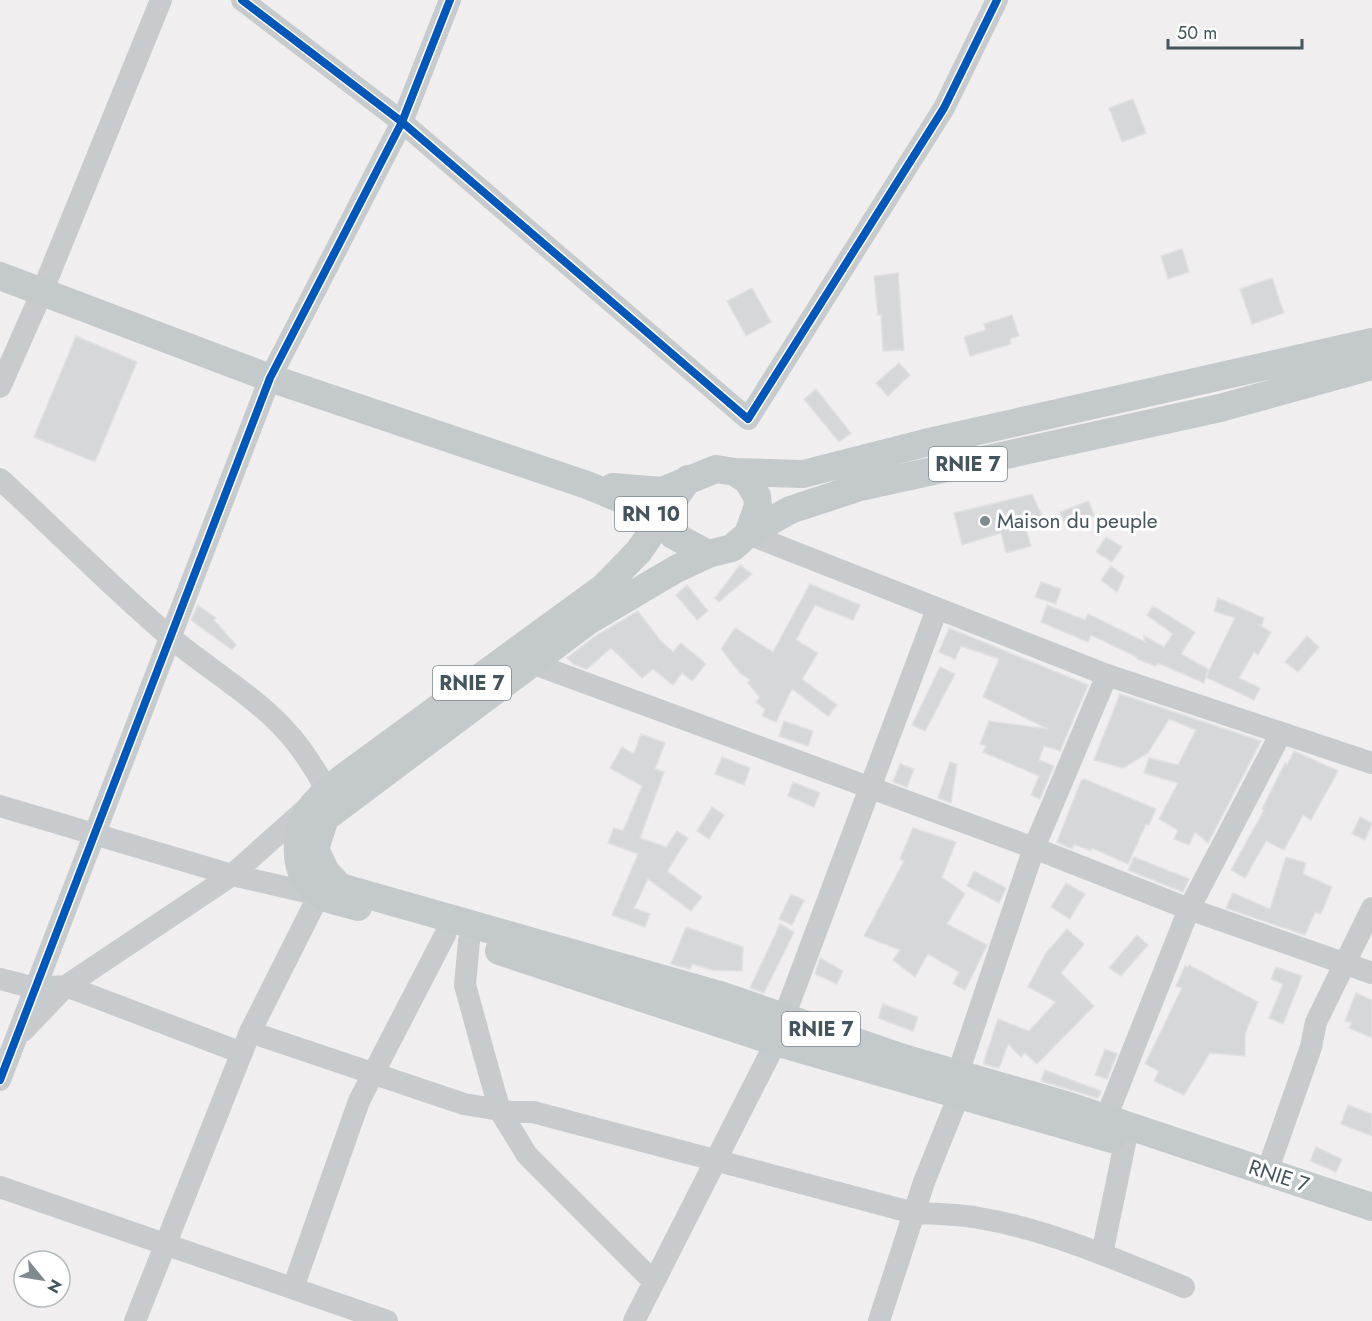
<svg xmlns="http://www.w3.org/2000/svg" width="1372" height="1321" font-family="Jost,sans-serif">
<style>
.building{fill:#d6d7d9;stroke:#e1e0e2;stroke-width:1.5}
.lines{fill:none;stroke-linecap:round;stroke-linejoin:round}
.minor{stroke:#c7cbce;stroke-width:22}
.major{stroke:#c4c9cc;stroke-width:28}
.cycleway-casing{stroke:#fff;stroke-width:11}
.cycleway{stroke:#0057b8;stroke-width:8}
.poi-dot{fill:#808b90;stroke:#fff;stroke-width:2}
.labels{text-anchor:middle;stroke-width:6;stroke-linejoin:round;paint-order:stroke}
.shield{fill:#fff;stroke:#7c888e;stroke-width:1.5}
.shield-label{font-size:20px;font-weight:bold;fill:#44555d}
.poi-label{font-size:21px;fill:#44555d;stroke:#fff;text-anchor:start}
.street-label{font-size:21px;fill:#44555d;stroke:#fff}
</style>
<rect width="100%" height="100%" fill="#f0eeef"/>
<path class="building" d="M1133 99 1146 133 1122 142 1109 108Z
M1182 249 1189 272 1168 279 1161 256Z
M898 273 904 350 883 351 881 315H878L874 276Z
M1272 278 1284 313 1252 324 1240 289Z
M752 288 771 322 746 336 727 301Z
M1012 315 1019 336 1010 339 1011 344 970 356 964 337 986 330 984 324Z
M76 336 137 362 95 462 34 437Z
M899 363 910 375 888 396 876 383Z
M816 389 851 433 839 442 804 399Z
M1032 494 1044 520 1025 526 1031 546 1006 553 1001 533 962 545 954 513Z
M1089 501 1094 516 1066 526 1060 512Z
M1106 537 1122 547 1112 562 1096 552Z
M740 565 752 574 719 602 715 598Z
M1111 566 1124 576 1117 592 1101 580Z
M1041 582 1061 589 1056 604 1035 597Z
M810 584 860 605 853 620 815 605 796 640 818 653 802 679 837 705 828 716 792 689 776 722 762 716 765 709 756 702 760 698 748 683 750 680 740 673 721 649 735 628 773 652Z
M687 585 708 611 697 620 676 595Z
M1218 598 1264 618 1262 625H1259L1271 632 1258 655 1254 652 1239 678 1260 688 1254 700 1206 677 1204 683 1158 663 1156 666 1137 659V657L1091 635 1088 642 1041 622 1047 605 1085 620 1088 614 1145 642 1144 636 1164 647 1173 634 1147 615 1153 606 1195 632 1181 654 1208 669 1206 677 1235 618 1214 611Z
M198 605 216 618 214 620 236 645 232 650 191 620Z
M638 611 659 639 673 652 681 643 706 664 692 681 682 673 673 685 653 669 642 678 611 648 587 669 573 664 567 658 594 637Z
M949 628 1088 685 1060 751 1044 746 1039 760 1054 766 1040 799 1031 795 1039 776 983 752 986 746 980 744 989 721 1048 729 983 697 999 659 961 646 955 659 939 652Z
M1307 636 1319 647 1298 672 1285 662Z
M940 667 955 674 925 731 912 725Z
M1120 694 1261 741 1208 843 1195 832 1189 845 1174 839 1178 830 1159 819 1178 783 1144 773 1149 758 1178 765 1196 730 1169 719 1148 753 1123 768 1094 760Z
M784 721 813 731 808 746 779 736Z
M641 734 665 743 655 769 664 772 640 838 666 847 677 831 688 838 667 871 702 897 691 911 648 879 634 908 650 914 645 927 612 915 638 854 608 843 614 828 623 831 642 786 610 768 622 747 634 754Z
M1294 751 1338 771 1311 820 1303 815 1284 850 1266 841 1245 878 1231 870 1264 810 1262 809 1285 763 1287 765Z
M722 757 750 768 744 785 715 774Z
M950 762 957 764 951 803 938 798Z
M900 764 914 769 907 787 893 782Z
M1084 779 1156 809 1149 825 1146 824 1128 864 1092 848 1091 851 1074 844 1072 849 1057 842 1081 781Z
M793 782 820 793 814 807 788 796Z
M712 807 724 815 709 839 697 831Z
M1360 817 1372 823 1365 840 1352 834Z
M913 828 956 842 942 877 965 894 947 924 987 945 965 990 953 984 959 972 928 954 915 977 893 960 900 950 864 936 904 861 900 859Z
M1134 857 1189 879 1183 892 1128 870Z
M1286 857 1306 863 1303 874 1332 887 1321 914 1315 912 1305 935 1226 908 1233 893 1270 909Z
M974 871 1006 888 999 903 967 886Z
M1066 883 1085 894 1070 919 1051 907Z
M791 894 804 900 792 925 779 919Z
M780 924 794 932 764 993 750 988Z
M686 927 743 947 742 971 712 970 692 964 690 969 671 964Z
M1067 929 1084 944 1061 973 1094 1006 1037 1064 1025 1053 1021 1057 1008 1044 999 1068 983 1064 998 1019 1029 1031 1056 1002 1028 987 1046 953Z
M1137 935 1148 945 1121 976 1109 968Z
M820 958 843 971 837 984 815 974Z
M1189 965 1258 1002 1245 1034V1056L1210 1053 1184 1095 1154 1081 1159 1071 1145 1064 1182 988 1176 986 1185 966 1188 967Z
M1276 967 1302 976 1283 1024 1269 1018 1283 984 1271 979Z
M1356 993 1372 1000V1038L1349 1028 1352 1023 1345 1021Z
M883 1004 918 1017 913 1031 878 1018Z
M1105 1049 1117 1054 1107 1079 1095 1075Z
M1045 1070 1101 1091 1098 1098 1041 1081Z
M1348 1105 1372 1114V1136L1341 1124Z
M1316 1147 1342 1159 1336 1172 1310 1161Z"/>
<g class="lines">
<path class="minor" d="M242 0 402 122 748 419 944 108 997 0
M0 387 42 292 161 0
M0 479C57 531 111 587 170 637 220 679 277 707 311 764 317 773 323 781 325 792L232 875
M748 534 1107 675 1372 763
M534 664 1034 848 1189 909 1372 973
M0 806 232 875 319 895 250 1032 135 1321
M469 941 465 985 485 1058 500 1111 527 1155 654 1282
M0 979 35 988 66 986 242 1053
M784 1017 937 609
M23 1031 66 986 241 869
M250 1032 464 1104 512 1112H533L914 1213C935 1214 958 1214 979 1218 1050 1230 1117 1260 1184 1287
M958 1073 1034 848 1107 675
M0 1080 270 378 402 122 450 0
M1106 1118 1189 909 1281 733
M1267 1172 1311 1047 1316 1022 1372 908
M0 1187 387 1321
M1102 1254 1125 1143
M293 1288 359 1101 445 935
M634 1321 776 1042
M879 1321 924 1182 959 1095"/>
<path class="major" d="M0 276 270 378 587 485 643 508 660 520 673 535 708 554
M1372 366 1220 408 860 487 790 510 748 534 732 548 708 554 676 569 588 621 325 818 315 849 326 872 340 887 723 996 903 1058 1069 1106 1372 1207
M735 472 803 474 925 443 1372 342
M613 487 662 491 716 469 735 472 748 481 757 496 758 506 748 534
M358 907C346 903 328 901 318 893 292 874 293 835 310 809 319 796 332 787 344 777L604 587 639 551 688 479
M499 951 776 1042 1112 1139"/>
<g class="cycleway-casing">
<path id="cycleway" d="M242 0 402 122 748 419 944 108 997 0
M0 1080 270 378 402 122 450 0"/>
</g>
<use href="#cycleway" class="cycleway"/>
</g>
<circle class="poi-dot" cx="985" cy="521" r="6"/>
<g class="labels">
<g class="shield">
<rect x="929" y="447" width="78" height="34" rx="4.5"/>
<rect x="615" y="497" width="72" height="34" rx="4.5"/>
<rect x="433" y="666" width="78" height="34" rx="4.5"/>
<rect x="782" y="1012" width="78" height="34" rx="4.5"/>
</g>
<g class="shield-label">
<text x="968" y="471">RNIE 7</text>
<text x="651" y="521">RN 10</text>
<text x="472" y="690">RNIE 7</text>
<text x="821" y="1036">RNIE 7</text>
</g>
<g class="poi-label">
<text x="997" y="528">Maison du peuple</text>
</g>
<g class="street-label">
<text transform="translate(1279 1176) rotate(18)" y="7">RNIE 7</text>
</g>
</g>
<g transform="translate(42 1279) rotate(120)"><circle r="28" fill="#ffffff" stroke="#b4bbbe" stroke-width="1.5"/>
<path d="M0-4.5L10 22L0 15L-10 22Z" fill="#808b90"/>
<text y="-9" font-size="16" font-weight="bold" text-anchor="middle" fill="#44555d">N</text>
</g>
<path d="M1168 39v9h134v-9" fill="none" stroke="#44555d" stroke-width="3"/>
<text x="1177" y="39" font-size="18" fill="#44555d" stroke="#ffffff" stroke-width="4.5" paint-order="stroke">50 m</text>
</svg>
